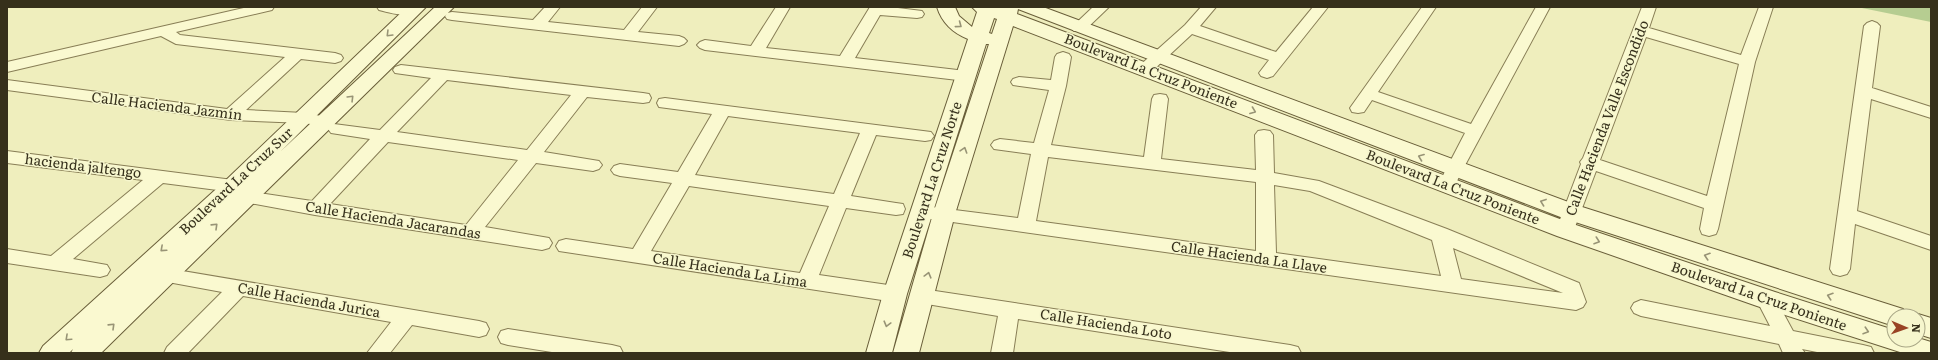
<svg xmlns="http://www.w3.org/2000/svg" width="1938" height="360" font-family="Literata,serif">
<style>
.green{fill:#b6cd91}
.lines{fill:none;stroke-linecap:round;stroke-linejoin:round}
.street-casing{stroke:#887e56;stroke-width:2}
.secondary-casing{stroke:#695e39;stroke-width:2}
.street{fill:#faf9d0;fill-rule:evenodd}
.secondary{fill:#faf9d0;fill-rule:evenodd}
.oneway{stroke:#989476}
.labels{text-anchor:middle;stroke-width:3;stroke-linejoin:round;paint-order:stroke}
.street-label{font-size:14px;fill:#36301b;stroke:#f6f6cd}
</style>
<rect width="100%" height="100%" fill="#efeebd"/>
<path class="green" d="M1857 7H1931V22Z"/>
<g class="lines">
<g class="street-casing">
<path id="street" d="M248 7H274L272 10 176 32 180 35 335 53 341 55 343 58 341 61 335 63 301 59 246 110 304 113 333 118 335 122 334 124 380 130 431 78 395 73 393 70 395 67 401 65 643 93 649 94 651 98 649 102 643 103 587 97 544 152 599 161 602 165 599 169 593 171 536 163 485 227 549 238 552 243 549 248 542 250 315 215 239 201 236 197 239 193 245 191 312 201 370 139 331 133 328 129 330 127 304 123 231 120 7 90V80L227 109 285 57 176 44 161 36 7 72V62ZM447 80 571 95 527 150 397 132ZM388 142 518 160 466 225 330 204Z
M377 7H414L419 11 417 14C406 17 390 13 379 10Z
M545 7H560L548 22 624 30 642 7H657L638 32 679 36 684 38 687 41 684 44 679 46 452 20 447 19 445 16 447 13 452 12 533 20Z
M776 7H790L766 48 840 56 870 7H890L922 11 924 14 922 17 917 18 880 15 855 58 966 71 972 73 974 76 972 79 966 81 705 50 700 48 697 45 700 42 705 40 751 46Z
M1093 7H1109L1084 31H1074L1071 28 1074 25Z
M1201 7H1216L1200 26 1276 52 1313 7H1328L1273 76 1267 78 1261 76 1259 73 1269 60 1192 34 1150 73 1144 75 1138 73 1136 70 1138 67 1185 25Z
M1422 7H1436L1378 92 1471 124 1536 7H1550L1463 169 1453 189 1447 191 1441 189 1438 185 1465 133 1372 100 1364 112 1358 113 1352 112 1350 108Z
M1642 7H1656L1649 28 1741 55 1759 7H1773L1755 62 1718 229 1716 234 1709 236 1702 234 1700 229 1704 208 1596 171 1572 235 1565 237 1558 235 1556 230 1581 164 1580 162 1583 158ZM1646 37 1739 64 1707 196 1600 160Z
M1872 21 1877 23 1880 26 1872 88 1931 107V118L1871 99 1857 211 1931 236V250L1855 224 1850 269 1847 274 1840 276 1833 274 1830 269 1864 26 1867 23Z
M1063 52 1069 54 1071 57 1066 86 1051 145 1144 157 1152 99 1154 95 1160 94 1166 95 1168 99 1161 159 1256 170 1255 135 1258 131 1264 130 1270 131 1273 135 1274 173 1319 181 1447 229 1579 283 1586 302 1583 307 1576 310 924 218 922 213 924 208 931 207 1018 218 1031 154 994 149 991 145 994 141 1000 139 1034 143 1049 90 1013 85 1011 82 1013 79 1019 77 1051 80 1055 57 1057 54ZM1048 157 1256 182V251L1036 221ZM1274 185 1310 191 1432 240 1441 276 1276 253ZM1453 248 1563 293 1461 279Z
M665 98 931 132 934 136 931 140 925 141 876 135 851 196 896 203 903 204 905 209 903 214 896 215 846 208 819 275 895 286 902 289 905 294 902 299 895 302 559 251 556 246 559 241 566 239 633 249 672 183 620 176 614 174 611 170 614 166 620 164 678 172 712 114 659 107 657 103 659 99ZM728 116 860 133 834 194 695 175ZM689 186 829 206 800 273 651 251Z
M7 151 233 180 239 182 242 186 239 190 233 192 163 183 73 259 107 265 110 270 107 275 100 277 7 263V249L51 256 143 180 7 163Z
M153 266 479 321 486 323 489 329 486 335 479 337 412 325 390 353H367L391 322 243 296 188 353H164L167 347 222 292 146 278 143 273 146 268Z
M922 289 1290 345 1298 347 1301 353H1236L1018 319 1013 353H991L998 316 915 302 912 297 915 292Z
M1766 291 1773 294 1793 331 1863 345 1871 347 1874 353H1822L1802 349 1805 353H1783L1779 344 1641 316 1634 313 1631 308 1634 303 1641 300 1770 326 1756 299 1759 294Z
M508 329 612 345 620 347 623 353H558L508 345 501 343 498 337 501 331Z"/>
</g>
<g class="secondary-casing">
<path id="secondary" d="M407 7H426L280 152 435 7H454L101 353H71L73 349 69 353H39L43 346 225 181Z
M937 7H955L959 16 972 27 977 12 972 7H1043L1579 206 1903 309 1907 316H1894V326L1563 218 1018 9 1017 14 1573 224 1775 292 1894 330V340H1918V338L1931 342V353H1903L1757 306 1557 236 1013 26 955 214 919 353H893L933 214 989 44H986L907 294 892 353H866L883 294 968 39C953 33 942 23 937 7ZM994 18 997 19 992 34 989 33Z
M1918 314 1931 318V338L1918 334V316H1913Z"/>
</g>
<use href="#street" class="street"/>
<use href="#secondary" class="secondary"/>
</g>
<defs><path id="oneway-chevron" d="M-2-3.5L2.5 0L-2 3.5" fill="none" stroke-width="1.6" stroke-linecap="round" stroke-linejoin="round"/></defs>
<g class="oneway">
<use href="#oneway-chevron" transform="translate(959 25) rotate(37)"/>
<use href="#oneway-chevron" transform="translate(389 34) rotate(135)"/>
<use href="#oneway-chevron" transform="translate(351 98) rotate(-45)"/>
<use href="#oneway-chevron" transform="translate(1253 111) rotate(21)"/>
<use href="#oneway-chevron" transform="translate(964 150) rotate(-72)"/>
<use href="#oneway-chevron" transform="translate(1421 157) rotate(-159)"/>
<use href="#oneway-chevron" transform="translate(1543 202) rotate(-160)"/>
<use href="#oneway-chevron" transform="translate(215 226) rotate(-44)"/>
<use href="#oneway-chevron" transform="translate(1597 241) rotate(19)"/>
<use href="#oneway-chevron" transform="translate(163 249) rotate(138)"/>
<use href="#oneway-chevron" transform="translate(1707 256) rotate(-162)"/>
<use href="#oneway-chevron" transform="translate(928 275) rotate(-75)"/>
<use href="#oneway-chevron" transform="translate(1830 296) rotate(-162)"/>
<use href="#oneway-chevron" transform="translate(887 324) rotate(105)"/>
<use href="#oneway-chevron" transform="translate(112 326) rotate(-44)"/>
<use href="#oneway-chevron" transform="translate(1866 331) rotate(18)"/>
<use href="#oneway-chevron" transform="translate(68 338) rotate(137)"/>
</g>
<g class="labels">
<g class="street-label">
<text transform="translate(1151 71) rotate(21)" y="5">Boulevard La Cruz Poniente</text>
<text transform="translate(167 106) rotate(7)" y="5">Calle Hacienda Jazmín</text>
<text transform="translate(1607 118) rotate(-69)" y="5">Calle Hacienda Valle Escondido</text>
<text transform="translate(83 166) rotate(7)" y="5">hacienda jaltengo</text>
<text transform="translate(932 180) rotate(-72)" y="5">Boulevard La Cruz Norte</text>
<text transform="translate(236 181) rotate(-43)" y="5">Boulevard La Cruz Sur</text>
<text transform="translate(1453 187) rotate(21)" y="5">Boulevard La Cruz Poniente</text>
<text transform="translate(393 220) rotate(9)" y="5">Calle Hacienda Jacarandas</text>
<text transform="translate(1249 257) rotate(8)" y="5">Calle Hacienda La Llave</text>
<text transform="translate(730 270) rotate(9)" y="5">Calle Hacienda La Lima</text>
<text transform="translate(1759 296) rotate(19)" y="5">Boulevard La Cruz Poniente</text>
<text transform="translate(309 300) rotate(10)" y="5">Calle Hacienda Jurica</text>
<text transform="translate(1106 324) rotate(9)" y="5">Calle Hacienda Loto</text>
</g>
</g>
<rect width="1938" height="360" fill="none" stroke="#36301b" stroke-width="16"/>
<g transform="translate(1906 328) rotate(92)"><circle r="19" fill="#f6f6cd" stroke="#a9a786"/>
<path d="M0-3L7 15L0 10L-7 15Z" fill="#994324"/>
<text y="-6" font-size="11" font-weight="bold" text-anchor="middle" fill="#36301b">N</text>
</g>
</svg>
